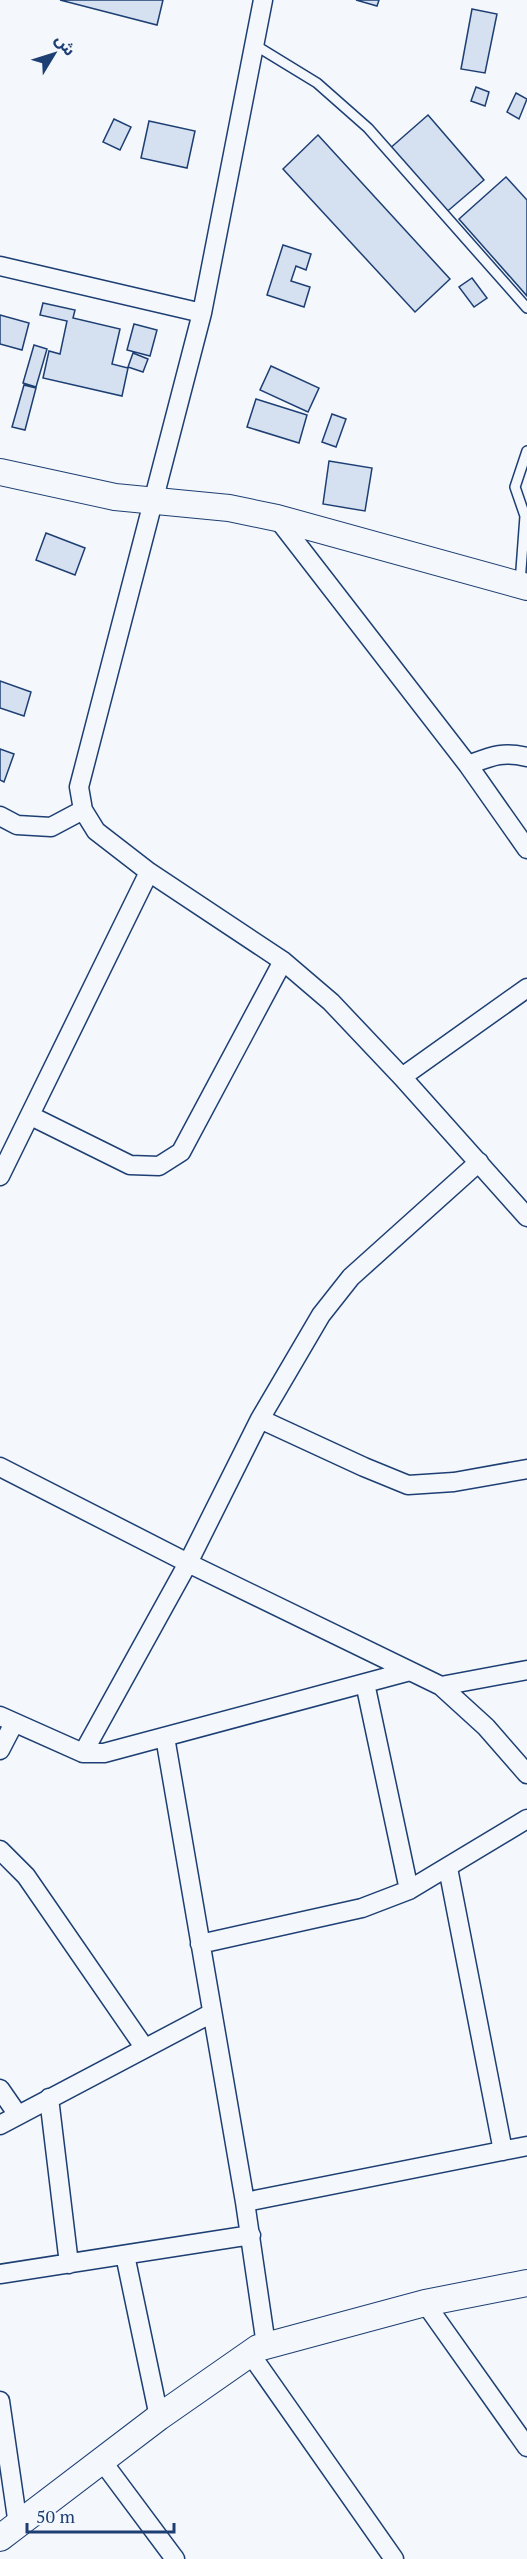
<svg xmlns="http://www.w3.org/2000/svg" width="527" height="2559" font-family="'PT Serif','Noto Sans Arabic',serif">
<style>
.building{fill:#d5e0f0;stroke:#1d3f73;stroke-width:1.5}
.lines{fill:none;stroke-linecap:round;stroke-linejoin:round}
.lane-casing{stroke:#1d3f73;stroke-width:12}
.street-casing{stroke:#1d3f73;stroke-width:21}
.secondary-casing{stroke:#1d3f73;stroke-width:28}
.lane{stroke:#f4f7fb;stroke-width:9}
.street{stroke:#f4f7fb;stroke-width:18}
.secondary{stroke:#f4f7fb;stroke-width:26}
</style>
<rect width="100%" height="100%" fill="#f4f7fb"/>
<path class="building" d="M60 0H163L157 25Z
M356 0H379L377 6Z
M472 9 497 14 485 73 461 69Z
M476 87 489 92 485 106 471 101Z
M516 93 527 99 519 119 507 112Z
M428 115 484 180 443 215 388 150Z
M114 119 131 127 120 150 103 142Z
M149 121 195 131 187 168 141 158Z
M318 135 450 279 415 312 283 169Z
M506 177 527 200V296L459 219Z
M283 245 311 254 306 270 296 266 291 281 310 287 304 307 267 295Z
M472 278 487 298 474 307 459 287Z
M43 303 75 310 73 318 120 329 112 364 128 368 122 396 43 378 49 351 60 354 67 321 40 315Z
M0 315 29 323 22 350 0 344Z
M134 324 157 330 150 356 127 350Z
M34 345 47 349 36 387 23 383Z
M133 353 148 359 143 372 128 367Z
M271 366 319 388 308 412 260 390Z
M24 385 36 388 25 430 12 427Z
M256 399 307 415 299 443 247 427Z
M332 414 346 419 336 447 322 442Z
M329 461 372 468 365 511 323 504Z
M46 533 85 548 75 575 36 560Z
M0 681 31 692 24 716 0 708Z
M0 749 14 754 4 782 0 780Z"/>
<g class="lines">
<g class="lane-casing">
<path id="lane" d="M255 45 317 83 368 128 527 308
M520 583 525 516 515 487 527 451"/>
</g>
<g class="street-casing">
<path id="street" d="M263 0 202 313 79 787 83 810 96 831 149 872 283 961 331 1002 402 1077 527 1217
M0 266 202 313
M277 518 468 765 527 849
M468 765C492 756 502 751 527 757
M0 816 17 825 51 827 83 810
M402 1077 527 988
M31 1116 130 1165 159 1166 181 1152 283 961
M0 1176 149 872
M260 1419 364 1467 408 1485 454 1482 527 1469
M0 1467 188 1563 441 1686 486 1727 527 1774
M365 1683 409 1890
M441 1686 527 1670
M0 1716 83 1753 188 1563 260 1419 321 1315 351 1277 479 1162
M165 1737 245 2202 266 2345
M0 1750 14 1723
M83 1753H104L410 1671
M0 1850 26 1876 144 2047
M448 1868 503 2151
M200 1944 362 1908 409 1890 527 1819
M0 2089 18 2115
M49 2098 69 2264
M0 2125 212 2013
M245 2202 527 2146
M125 2255 159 2417
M0 2274 251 2235
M425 2303 527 2447
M249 2352 394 2559
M0 2401 18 2525
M102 2461 175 2559"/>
</g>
<g class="secondary-casing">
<path id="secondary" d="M0 472 115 497 229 508 277 518 527 587
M0 2538 159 2417 258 2348 425 2303 527 2283"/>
</g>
<use href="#lane" class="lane"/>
<use href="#street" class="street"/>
<use href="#secondary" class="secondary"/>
</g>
<g transform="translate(54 54) rotate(52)" stroke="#f4f7fb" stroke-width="4.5" paint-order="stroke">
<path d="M0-4.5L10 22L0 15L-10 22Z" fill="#1d3f73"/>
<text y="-9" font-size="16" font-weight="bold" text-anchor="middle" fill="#1d3f73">ش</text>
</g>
<path d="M27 2523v9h147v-9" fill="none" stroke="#1d3f73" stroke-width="3"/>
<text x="36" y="2523" font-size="18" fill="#1d3f73" stroke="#f4f7fb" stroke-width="4.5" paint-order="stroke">50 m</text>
</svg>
